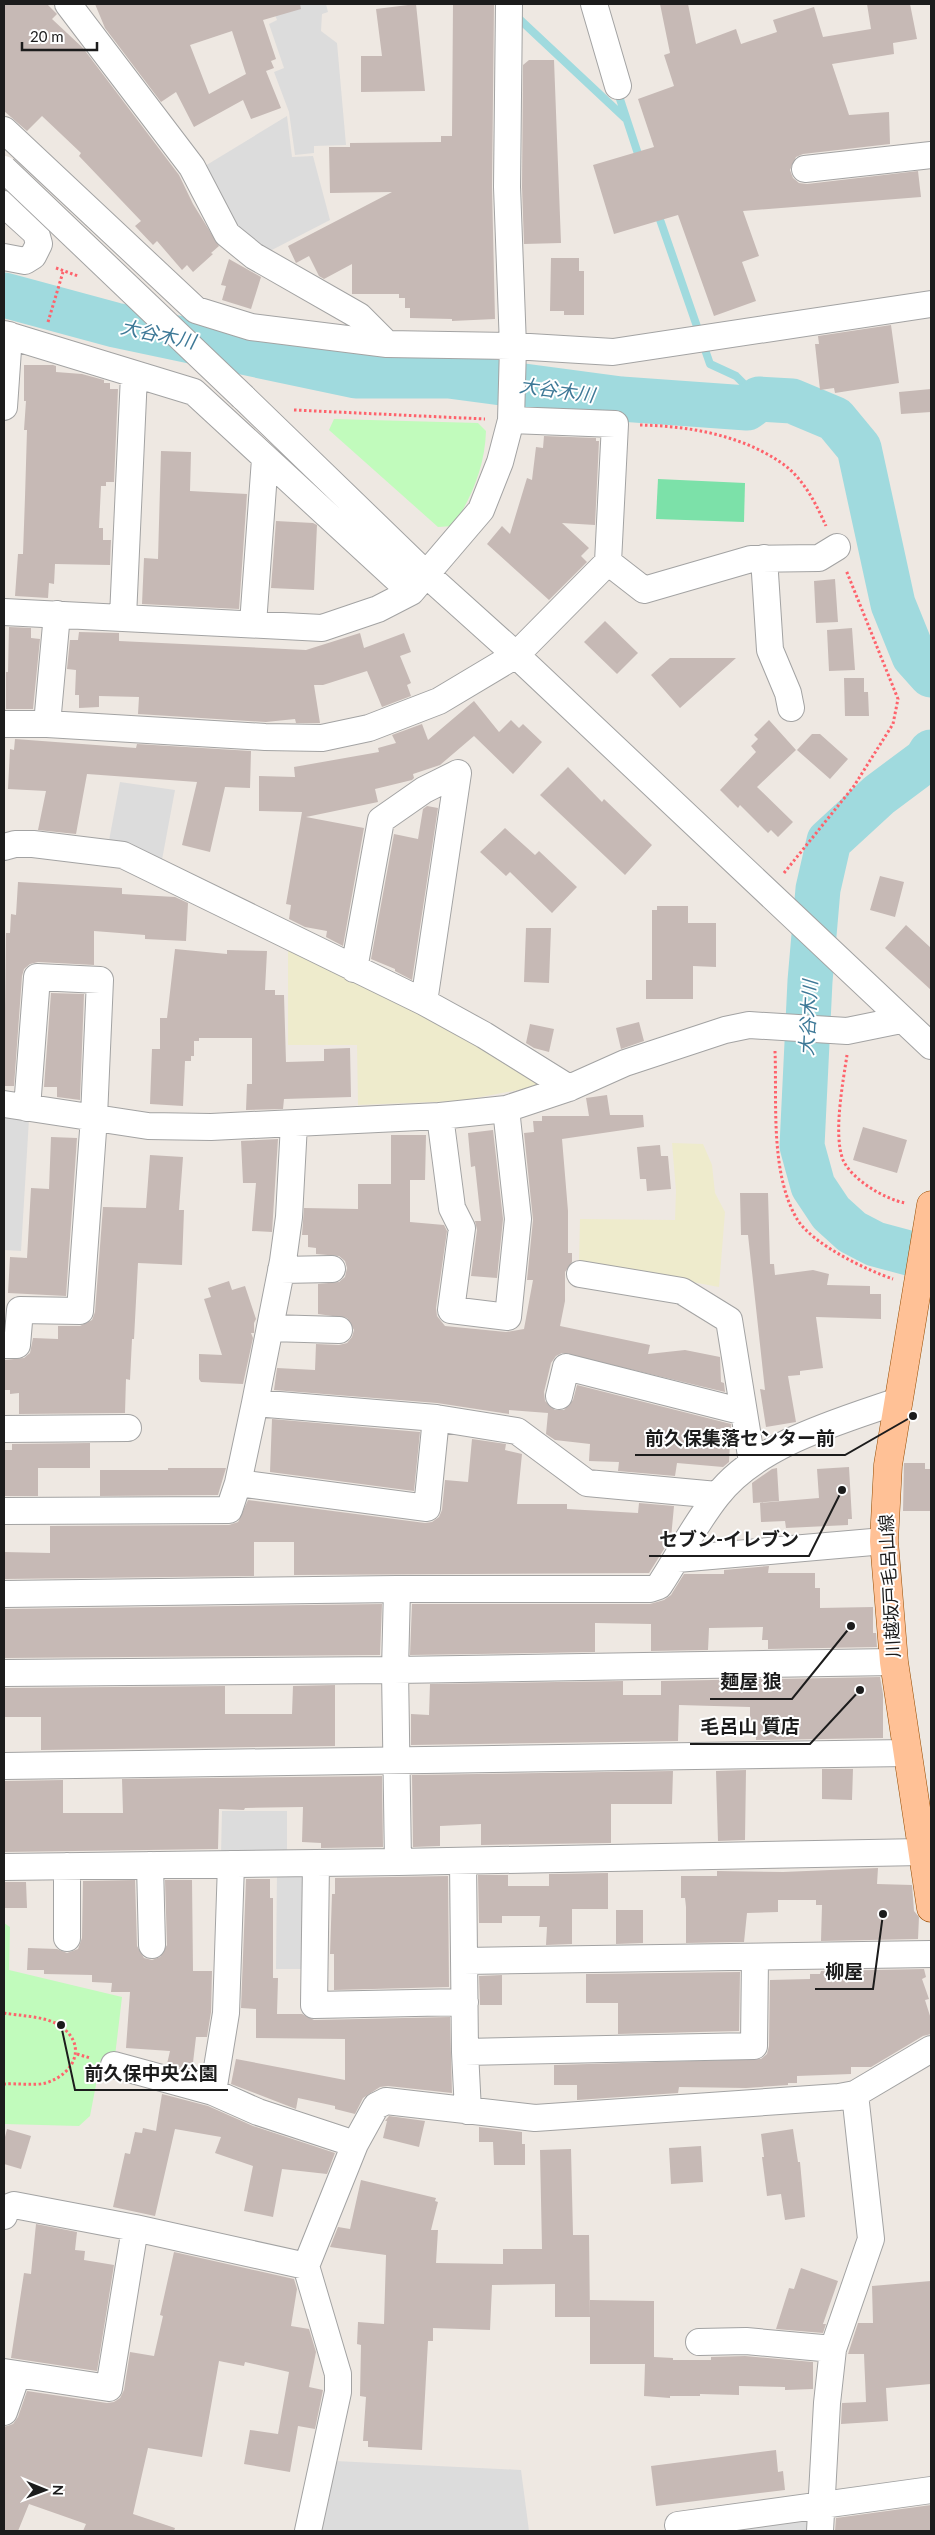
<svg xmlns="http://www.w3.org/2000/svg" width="935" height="2535" font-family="Lato,'Noto Sans JP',sans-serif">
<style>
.farmland{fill:#eeebcc}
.park{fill:#c1fbbc}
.pitch{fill:#7ce1a9}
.parking{fill:#dcdcdc}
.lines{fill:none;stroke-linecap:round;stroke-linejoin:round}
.stream{stroke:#a0dade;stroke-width:8}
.river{stroke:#a0dade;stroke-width:45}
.building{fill:#c6b9b5;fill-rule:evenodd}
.minor-casing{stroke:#a3a3a3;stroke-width:28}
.major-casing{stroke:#954b00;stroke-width:29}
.path{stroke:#fe636c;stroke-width:3;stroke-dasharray:2.5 2.5;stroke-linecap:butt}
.minor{stroke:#fff;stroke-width:26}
.major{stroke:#ffc196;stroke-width:28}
.minor-bridge-casing{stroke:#a3a3a3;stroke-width:28;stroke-linecap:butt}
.minor-bridge{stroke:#fff;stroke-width:26}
.labels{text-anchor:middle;stroke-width:4;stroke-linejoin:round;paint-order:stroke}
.street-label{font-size:18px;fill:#1c1c1c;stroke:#fff}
.water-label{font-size:19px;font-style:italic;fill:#3e7997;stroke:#fff}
.leader{fill:none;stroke:#1c1c1c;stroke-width:2}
.callout-dot{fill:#1c1c1c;stroke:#fff;stroke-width:2}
.callout-label{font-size:19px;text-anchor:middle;font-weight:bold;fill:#1c1c1c;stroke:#fff;stroke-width:4;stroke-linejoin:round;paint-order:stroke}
</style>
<rect width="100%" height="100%" fill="#eee8e2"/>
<path class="farmland" d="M288 945 478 1043 545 1085 460 1101 358 1105 357 1045H288Z
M672 1143 703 1144 712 1165 715 1193 725 1212 719 1287 579 1261 580 1219 675 1220 676 1191Z"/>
<path class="park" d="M334 419 478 423 486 431C485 466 472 497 453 526L438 527 329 430Z
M4 1923 10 1927 9 1970 122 1997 113 2073 99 2069 90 2116 79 2126 4 2124Z"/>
<path class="pitch" d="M658 479 745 483 744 522 656 519Z"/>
<path class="parking" d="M271 4H326L328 12 322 14 321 31 337 43 346 145 314 146V153L295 155 289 112 274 72 284 68 269 24 277 20Z
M287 116 292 157 313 156 330 220 266 253 238 231 205 166Z
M120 782 175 790 161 865 108 846Z
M4 1115 29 1119 21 1251 4 1250Z
M222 1811H287V1855H221Z
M277 1871H309L308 1969H276Z
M335 2461 521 2470 529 2531H324L318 2523Z
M811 2515 810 2531H708Z"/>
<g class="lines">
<path class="stream" d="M515 15 625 118
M618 93 640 160
M657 211 710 364 736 376 759 399"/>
<path class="river" d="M4 295 115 325 356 376H449L621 399 747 408 759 399 792 401 835 419 859 448 893 604 914 656 931 675
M931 752 926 760 879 795 829 841 818 889 810 981 802 1146 813 1186 831 1213 852 1232 875 1244 931 1259"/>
</g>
<path class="building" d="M4 4H47L57 14 52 19 83 48 179 175 193 204 219 246 211 253 213 254 193 272 187 265 182 270 157 241 153 245 135 226 141 221 79 156 81 153 42 116 27 131 4 111Z
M95 4H300L301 9 263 20 276 59 271 61 274 68 266 71 281 108 251 119 243 100 194 127 176 92 161 102 105 28ZM232 31 246 74 209 94 190 45Z
M416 4 425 91 361 92V56H382L376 9Z
M453 4H494L492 187 495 319 452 321V319L410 318V308H405V298H399V294H352V264L324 279 319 276 309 256 296 263 288 246 392 192 330 193 329 147H350V143L441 142V136H452Z
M660 4H688L696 44 736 29 741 44 777 32 773 20 814 7 823 37 871 29 867 4H910L917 39 893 43 894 54 832 64 849 115 889 112 890 144 803 154 796 157 790 170 793 178 799 183 807 184 918 171 921 197 743 211 759 256 742 262 756 301 714 316 678 215 614 234 593 165 654 147 638 99 674 86 664 55 670 53Z
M529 60H554L561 243 524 244 522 187 523 65Z
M551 258H579V271H584V315H564V311H550Z
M229 259 261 277 251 309 222 300 226 286 221 285Z
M891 325 899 383 835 393 834 388 820 390 815 344H819L818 336Z
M24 365H53L56 366V372L82 374 104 380V383H110V389H118L114 482H106V486H101L99 528H103V540H111L110 565 55 564 54 584 49 583 48 598 15 596 18 554H23L25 497 27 430H24L26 401H24Z
M931 389V412L901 414 899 392Z
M544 436 596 438V441H599L595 525 562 523 589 548 581 556 587 562 549 600 487 544 502 526 510 534 527 478 532 480 536 447 543 448Z
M161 451 191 452 190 491 247 494 239 609 142 604 144 558 158 559Z
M276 521 313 523 317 525 314 590 271 588Z
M835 579 838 622 816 623 814 581Z
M605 621 638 653 617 674 584 642Z
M9 627 31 628V638L40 639 33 709H6V672H8Z
M852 628 855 670 829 671 827 630Z
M79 632 119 633V641L306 650 360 633 364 648 404 633 411 652 400 656 411 683 407 685 411 696 382 707 367 671 323 685H314L320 723H296L295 719 266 722 138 714 139 697 99 696V707L79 708V695H75L76 670 67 669 70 640H78Z
M670 658H736L680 708 651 675Z
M844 678H864V692H868L869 716H845Z
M474 701 499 732 511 720 519 728 523 724 542 742 513 774 474 736 440 765 413 774 414 778 412 780 375 789 378 802 306 817 364 828 343 946 326 937 327 931 305 927 289 919 291 905 286 904 302 812 259 811V776L295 777 294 767 379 752 378 748 396 743 392 735 422 724 428 740Z
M769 720 796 750 757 787 793 822 778 837 771 830 768 833 740 805 738 808 720 790 756 752 751 746 758 739 754 735Z
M812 734H820L848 759 830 779 797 750Z
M15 739 136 748 137 744 251 751 250 788 225 787 210 852 182 845 197 782 87 774 76 834 38 830 46 791 8 789 10 749 14 750Z
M568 767 602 802 604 799 652 845 625 875 540 795Z
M427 806 438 808 412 980 395 971V969L371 959 394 834 418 839 423 809Z
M505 828 535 855 539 851 577 887 552 913 510 872 506 876 480 852Z
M880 876 904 882 895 917 870 910Z
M18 882 122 888V894L175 897 188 903 186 941 145 939V935L94 931V965L38 962 30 964 24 969 22 976 14 1086H4L6 933H10L11 914 16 915Z
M657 906H688V923H716V967L693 966V999H646V980H652V910H657Z
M906 925 931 948V990L885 948Z
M526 928H551L549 983 524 982Z
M175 949 227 954V950L267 951 265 990H275V995H284L286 1062 324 1061V1049L350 1048 351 1097 284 1099 283 1109 246 1110 247 1084H252V1038H199V1041H194V1056H191V1061H185L183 1106 150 1104 152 1049H160V1018H167Z
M51 993 84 994 80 1100 57 1097V1087H44Z
M639 1022 644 1041 621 1049 616 1028Z
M530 1024 554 1029 549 1052 534 1048 526 1043Z
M607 1095 610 1115H643L644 1127 562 1139 568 1211V1253H572V1262L565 1272V1301L560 1326 650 1345 648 1354 685 1350 720 1357 721 1382 724 1383 725 1392 562 1353 556 1356 551 1363 544 1392 545 1401 555 1410H564L573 1400 577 1385 731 1424 729 1462 723 1467 677 1463 675 1476 618 1471 619 1462 589 1461 590 1444 555 1440 546 1434 548 1413 509 1410V1414L437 1403 274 1390 277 1368 315 1370 316 1344 339 1345 347 1343 352 1337 354 1330 347 1318 318 1314V1284L339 1282 345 1277 347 1268 345 1261 339 1256 316 1254V1248L308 1247V1235H302L304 1208 358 1209V1184H391V1135H426L425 1180H410V1222L444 1225 447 1231 436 1308 437 1316 445 1326 506 1332 524 1329 533 1280H527L533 1220 524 1133 534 1132 533 1121H542V1116H589L586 1098Z
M863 1127 907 1140 897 1173 853 1160Z
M493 1130 503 1219 497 1278 471 1276 477 1230 475 1221H481L475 1166 471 1167 468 1133Z
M51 1137 77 1138 66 1296 8 1293 10 1257 27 1258 31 1188 49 1189Z
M278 1139 272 1232 252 1231 256 1183H243L241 1141Z
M660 1145 661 1156H668L671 1189 647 1191 646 1179H640L637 1147Z
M150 1155 183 1157 179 1210H184L182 1265 138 1263 134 1339H132L130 1380 126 1379 125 1413 19 1414V1393L10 1394V1390H4V1360L24 1358 30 1353 33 1338 58 1339V1326H80L92 1320 95 1312 103 1207 146 1208Z
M740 1193H768L770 1264H774L775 1275 813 1270 829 1274 827 1285 870 1286V1294H881V1319L816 1317 823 1368 800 1371V1375L788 1376 796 1422 766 1427 760 1389 765 1390 748 1235H741Z
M229 1281 232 1290 245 1286 256 1319 254 1323V1333H251L253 1338 243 1384 201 1382 199 1379V1354L222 1355 204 1299 211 1297 208 1288Z
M272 1419 420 1432 414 1491 270 1472Z
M472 1439 506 1444 505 1450 522 1454 517 1504H567V1509L638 1513 639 1503 674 1506 671 1538 649 1573 294 1575V1542H254V1576L4 1579V1552L50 1553V1526L229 1525 238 1522 248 1500 425 1523 432 1522 439 1517 442 1510 445 1480 468 1482Z
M90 1443V1468H38V1496H4V1450H12V1444Z
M904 1463H925V1469H931V1511H903Z
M849 1467 852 1519H848V1525L786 1528 785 1521 761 1522 760 1503 819 1498 817 1469Z
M168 1468H226L218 1495 100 1496V1470H168Z
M777 1468 779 1501 753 1503 752 1483 772 1469Z
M769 1566 768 1573H815V1588H820V1608L873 1607V1633H876L877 1647 768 1649V1640H762L763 1627 709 1628 708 1650 651 1651V1624L595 1623V1652L410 1655 412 1604H650L664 1600 671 1595 684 1574H724V1570Z
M382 1604 380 1655 4 1658V1609Z
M880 1677 883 1694V1738L756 1740V1722H750V1707L679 1705 678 1741 411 1745V1714L429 1715 430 1684 623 1681V1695H661V1681Z
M335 1685V1746L41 1750V1717H4V1688L225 1686V1714H292L293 1686Z
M822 1769H853L852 1800 822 1799Z
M746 1770 745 1840 718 1841 716 1771Z
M673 1771 672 1804H611V1843L481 1845V1824L440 1826V1846L413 1847 412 1775Z
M382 1776 383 1847 321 1848V1843L302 1842 303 1807 245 1808 244 1810 219 1809 218 1849 4 1852V1781L63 1780V1813H123L122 1779Z
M878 1868 877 1884 912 1885 914 1911 919 1917 918 1939 821 1941 822 1905H816V1900H778V1912L747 1913 744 1942 686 1943V1907L685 1898H681V1876H717V1871L783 1872Z
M608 1873V1909H572V1944L546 1945 547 1927H539L540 1916H502V1923H479L478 1875H508V1886H549V1874Z
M448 1876 449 1987 334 1990V1954H330L332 1894H335V1878Z
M246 1879H270V1898H273V1978H278L277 2014H302L314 2020 450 2017 452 2093 388 2086 380 2087 363 2098 355 2114 335 2109V2106L298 2098 296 2109 231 2084 236 2059 345 2080V2039L256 2038V2009L241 2008Z
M135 1880 137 1946 144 1958 152 1960 160 1957 167 1945 165 1880H192L193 1971H212L211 2012 207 2037H196L192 2071 167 2064 170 2051 126 2048 130 1992H111L112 1983 92 1982V1975L44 1974V1970H27L28 1948 57 1949 67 1953 78 1949 82 1938 83 1881Z
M4 1882H26L27 1908H4Z
M616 1910H643V1943L616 1944Z
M924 1969 926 1977 922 1979 929 1999 925 2000 931 2019V2034L923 2036 871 2067H851V2074L797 2076V2083H788V2085L746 2088 679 2087 678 2093 577 2100V2085H554V2065L761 2059 767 2054 769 2046 770 1980 810 1979V1974H820L821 1971Z
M740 1972 739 2031 618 2034V2003H586V1974Z
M502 1975V2005H480L479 1976Z
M162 2094 208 2106 253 2126 335 2153 327 2174 282 2169 273 2217 244 2211 253 2166 215 2153 221 2137 175 2129 155 2216 113 2207 125 2153 130 2154 135 2132 142 2133 143 2128 156 2131Z
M389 2116 425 2121 419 2147 383 2138 387 2121H385Z
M479 2127 522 2132V2144H525V2165H494L493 2142H479Z
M7 2129 31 2136 21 2169 4 2164V2141Z
M793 2129 798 2162H800L805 2217 785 2220 781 2194 767 2196 762 2157H764L761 2134Z
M701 2146 703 2182 671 2184 669 2148Z
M571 2149 573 2235H589L590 2317H555V2284L492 2285 490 2330 433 2328V2341H428L422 2450 368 2447V2441H363L366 2397 360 2396 361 2345 357 2344 358 2322 384 2324 386 2255 330 2247 338 2227 350 2229 361 2180 436 2198 435 2201 438 2202 431 2230H438L436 2263 503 2264V2249H542L540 2150Z
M36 2224 77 2232 75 2250 85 2251 84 2260 114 2265 97 2371 11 2358 24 2273 31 2274Z
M174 2252 294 2279 297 2289 291 2326 309 2329 316 2352 309 2387 323 2390 315 2429 298 2426 290 2472 244 2464 250 2430 278 2434 289 2372 245 2362 244 2366 219 2361 202 2457 148 2448 133 2514 175 2528 174 2531H83L86 2524 29 2504 18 2531H4V2427L13 2424 18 2417 27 2391 107 2403 114 2402 120 2398 124 2390 130 2352 154 2356 163 2316 160 2315Z
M801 2268 838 2281 823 2324H826L823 2333 776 2329 789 2288 794 2289Z
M931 2281V2384L886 2388 888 2421 841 2424 842 2403 866 2402 864 2354H848L858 2323H873L872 2286Z
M590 2300 654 2301V2357L673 2358V2360H711V2357L745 2356 813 2362V2389L785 2390V2387L739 2386V2395L700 2394V2396H670V2398L644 2396 645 2364H590Z
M776 2450 778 2472 783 2471 785 2490 656 2506 651 2466Z
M931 2505V2531H835L836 2518Z"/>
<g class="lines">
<g class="minor-casing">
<path id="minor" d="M68 4 192 167 227 234 254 256 359 316 387 344 513 346 613 352 931 304
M594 4 618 86
M4 130 196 310 251 327 387 344
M805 169 931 155
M4 204 36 233 39 244 33 256 25 261 4 257
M4 334 194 392 411 592
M243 397 427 575 516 655 931 1046
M4 407 9 335
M764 558 770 650 788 693 791 708
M608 562 644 590 751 559 819 558 837 547
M4 612 322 628 378 609 411 592 481 510 500 462 511 420 513 346 507 187 509 4
M123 617 134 375
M253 624 265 459
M4 724H47L57 614
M47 724 265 737 322 738 369 728 439 701 516 655 608 562 615 424 511 420
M4 847 15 844H33L123 855 424 1002 484 1035 569 1088
M354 969 381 820 424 790 458 773 424 1002
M4 1104 148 1126 211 1127 440 1116 506 1109 569 1088 625 1063 725 1030 749 1025 847 1031 901 1020
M440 1116 452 1208 462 1228 451 1310 508 1317 518 1219 506 1109
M281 1270 332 1269
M580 1274 682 1291 729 1320 752 1462
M270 1328 339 1330
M4 1345H17L20 1310 80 1311 94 1117 100 980 37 977 27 1108
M559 1396 566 1367 744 1412
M255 1403 436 1418 517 1431 587 1483 717 1495
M4 1429 128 1428
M238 1483 427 1508 436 1418
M4 1511 229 1510 238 1483 255 1403 283 1261 289 1217 294 1124
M677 1559 884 1541
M397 1589 395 1670 398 1862
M4 1594 397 1589H650L659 1586C678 1557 695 1524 717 1496 757 1444 838 1422 898 1401
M4 1673 395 1670 894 1662
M4 1766 908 1753
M463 1861 465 2052 468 2111
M316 1863 314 2005 465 2002
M150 1865 152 1945
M67 1866V1938
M4 1867 398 1862 922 1852
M464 1961 931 1954
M465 2052 754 2046 755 1958
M114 2065 213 2092 258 2112 355 2144
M213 2092 226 2013 231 1864
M4 2216V2209L14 2205 135 2228 306 2266
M699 2342 746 2341 833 2349
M4 2372 109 2388 135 2228
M4 2412 17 2375
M678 2525 931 2490
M308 2531 338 2392V2374L306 2266 355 2144 376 2106 386 2101 535 2118 839 2097 855 2094 931 2049
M820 2531 827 2403 833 2349 871 2239 855 2094"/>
</g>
<g class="major-casing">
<path id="major" d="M931 1205 888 1465 884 1541 894 1662 931 1908"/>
</g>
<path class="path" d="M56 268 78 276
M48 322 63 272
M294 410 485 419
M640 425C689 426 742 435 783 464 804 479 816 504 826 526
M784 873 854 786 893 724 898 699 846 570
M775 1051C777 1103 770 1173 797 1219 812 1244 866 1270 893 1279
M847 1055C843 1082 833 1134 843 1160 852 1180 885 1199 905 1203
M4 2013C20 2016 43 2016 57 2024 88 2042 77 2073 46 2083 34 2086 16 2083 4 2084
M77 2054 90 2058"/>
<use href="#minor" class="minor"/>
<use href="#major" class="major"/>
<g class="minor-bridge-casing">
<path id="minor-bridge" d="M4 169 243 397"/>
</g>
<use href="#minor-bridge" class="minor-bridge"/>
</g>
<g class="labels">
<g class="street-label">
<text transform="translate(890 1586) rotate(-93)" y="6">川越坂戸毛呂山線</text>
</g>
<g class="water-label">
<text transform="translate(158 334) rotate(12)" y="7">大谷木川</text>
<text transform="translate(557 390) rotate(8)" y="7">大谷木川</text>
<text transform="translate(808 1018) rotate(-87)" y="7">大谷木川</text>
</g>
</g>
<path class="leader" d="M913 1416L845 1455H635M842 1490L809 1556H649M851 1626L792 1699H710M860 1690L810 1744H690M883 1914L873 1989H815M61 2025L75 2090H228"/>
<g class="callout-dot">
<circle cx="913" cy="1416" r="5"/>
<circle cx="842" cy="1490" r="5"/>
<circle cx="851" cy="1626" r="5"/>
<circle cx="860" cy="1690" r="5"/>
<circle cx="883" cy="1914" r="5"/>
<circle cx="61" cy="2025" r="5"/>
</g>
<g class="callout-label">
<text x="740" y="1445">前久保集落センター前</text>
<text x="729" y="1546">セブン-イレブン</text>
<text x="751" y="1688">麺屋 狼</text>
<text x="750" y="1733">毛呂山 質店</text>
<text x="844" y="1978">柳屋</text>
<text x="151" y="2080">前久保中央公園</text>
</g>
<rect width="935" height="2535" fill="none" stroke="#1c1c1c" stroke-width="10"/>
<g transform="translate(45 2490) rotate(91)" stroke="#ffffff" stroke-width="4" paint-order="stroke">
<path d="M0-4L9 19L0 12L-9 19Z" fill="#1c1c1c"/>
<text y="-8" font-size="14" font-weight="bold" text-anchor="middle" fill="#1c1c1c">N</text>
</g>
<path d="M22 42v8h75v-8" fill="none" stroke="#1c1c1c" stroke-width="2.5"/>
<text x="30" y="42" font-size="15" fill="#1c1c1c" stroke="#ffffff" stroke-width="4" paint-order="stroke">20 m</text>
</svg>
